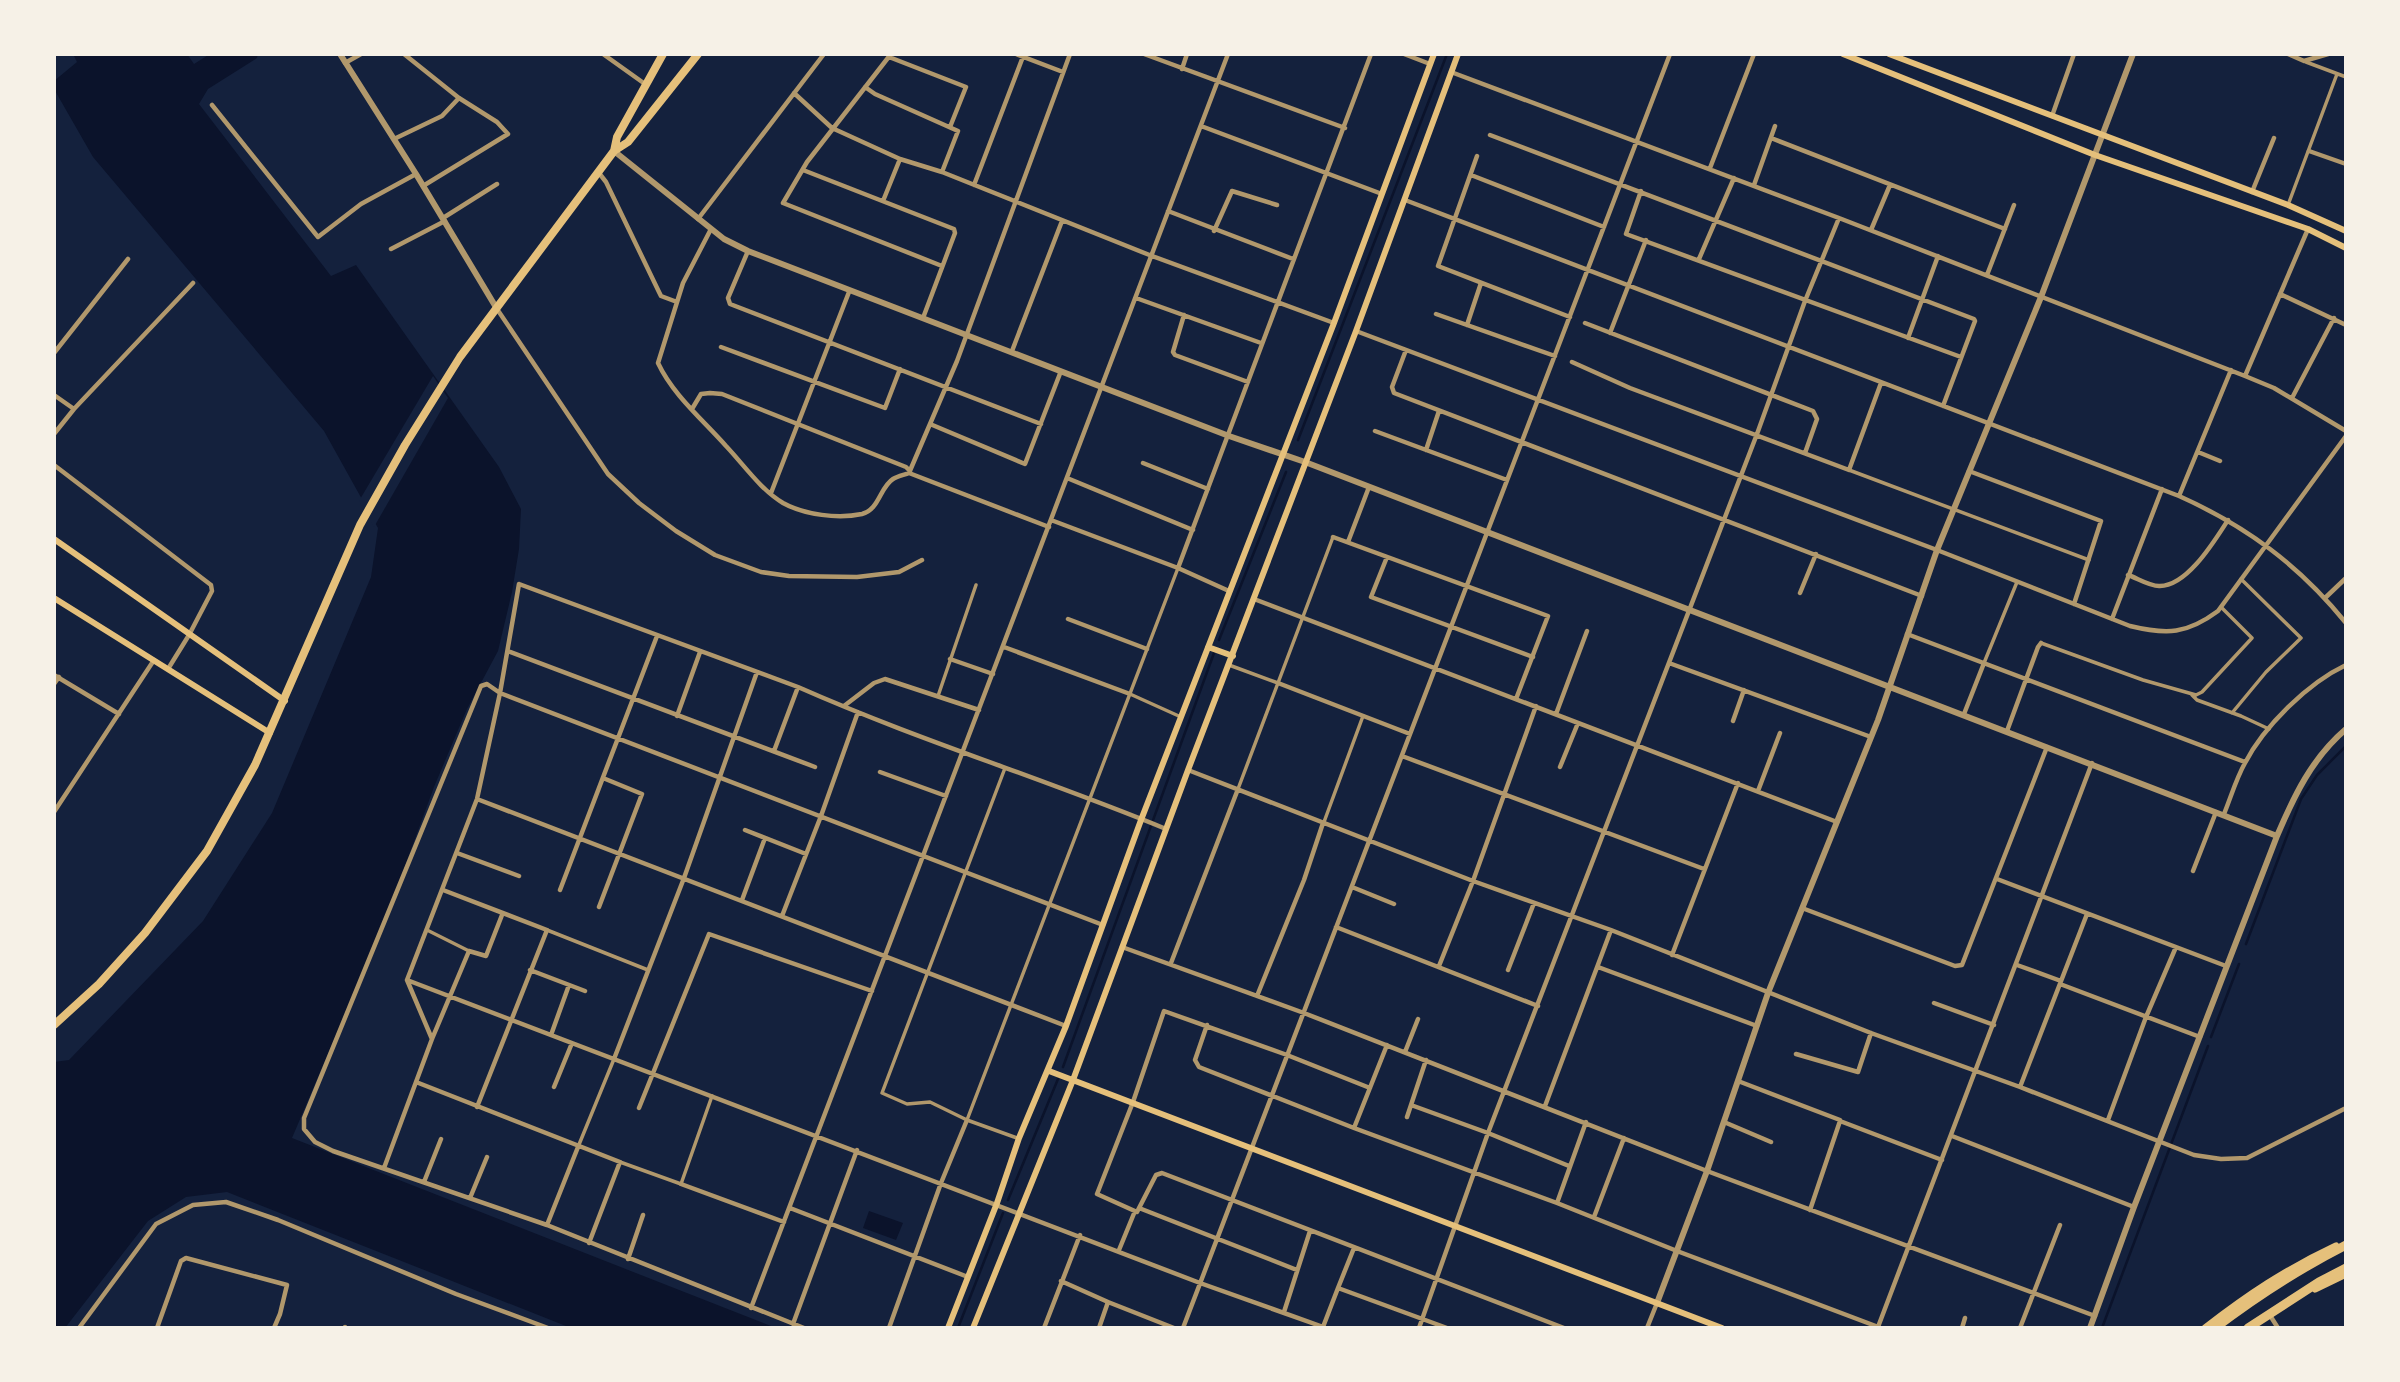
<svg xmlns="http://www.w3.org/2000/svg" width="2400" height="1382" font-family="'Times New Roman',serif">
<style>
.water{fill:#0b132b}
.pier{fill:#14213d}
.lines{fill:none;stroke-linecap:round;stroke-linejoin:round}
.stream{stroke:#0b132b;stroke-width:2.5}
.pedestrian{stroke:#b1986c;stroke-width:3.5}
.minor{stroke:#b1986c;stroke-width:4.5}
.tertiary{stroke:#b1986c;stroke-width:6}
.secondary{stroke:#e5c07b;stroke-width:6}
.primary{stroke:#e5c07b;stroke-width:7}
.trunk{stroke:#e5c07b;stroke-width:8}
.motorway{stroke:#e5c07b;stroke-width:9}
</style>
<rect width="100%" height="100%" fill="#14213d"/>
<path class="water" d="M73 54H187L194 64 210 54H258L257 58 208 89 199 104 331 276 356 265 499 467 521 509 519 549 512 592 498 651 467 709 434 787 387 915 292 1138 776 1328H571L227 1192 186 1197 148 1221 65 1328H54V1062L69 1060 203 921 272 813 371 577 378 528 324 431 93 157 54 89V81L77 62Z
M869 1211 903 1223 896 1240 863 1228Z"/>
<path class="pier" d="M433 376 448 398 374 527 359 501Z"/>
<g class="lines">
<path class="stream" d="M1298 440 1447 54
M1219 640 1286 472
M2246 944 2301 799 2317 775 2346 746
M2211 1037 2239 964
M1063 1067 1214 653
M1008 1200 1058 1079
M958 1328 1003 1213
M2102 1328 2208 1046"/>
<path class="pedestrian" d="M2306 62 2346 77
M2288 205 2337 74
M1849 470 2089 560
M2041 643 2143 680 2196 695 2202 692 2252 638 2221 607
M1984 663 2017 582
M1229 665 1278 683
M1130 694 1181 717
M2192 695 2197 700 2241 716 2269 729
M938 696 976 585
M2232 713 2266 672 2301 638 2241 579
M1005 768 882 1093 907 1104 930 1102 967 1120 1017 1138
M1238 789 1333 537
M1324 822 1363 716
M427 930 469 951
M547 930 648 970
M967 1120 1178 568
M578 1147 614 1059
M620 1162 681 1184 712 1096"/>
<path class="minor" d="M404 54 459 98 497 122 508 134 423 186
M603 54 645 84
M891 54 807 162 783 203 942 266
M1016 54 1063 72
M1144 54 1345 128
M1404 54 1430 64
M2288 54 2304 61 2328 54
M889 57 966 87 950 127
M345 63 361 54
M1182 69 1187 54
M1451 72 1839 218 2245 376 2274 388 2346 431
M865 87 875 94 958 131 942 172
M794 93 832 128 900 159 942 172 1152 256 1334 323
M212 105 318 237 361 204 416 174
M2052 116 2074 54
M1201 126 1382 194
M1490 135 1974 319 1975 321 1943 406
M1771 138 2005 229
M394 139 442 116 459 98
M2309 151 2346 164
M1477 156 1438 266 1570 317
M1710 168 1754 54
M803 170 954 229 955 233 923 318
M599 173 606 182 659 292 661 296 677 302
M1471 175 1604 227
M974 185 1024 54
M1754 185 1775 126
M1641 191 1626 234 1961 357
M2252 192 2274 138
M1405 200 2179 496C2246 526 2299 565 2346 623
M883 201 900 159
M1168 211 1293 259
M443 218 497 184
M698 219 824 54
M711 229 683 283 658 363C673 395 703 420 726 446 744 465 761 490 783 503 805 515 838 519 862 514 879 510 880 487 893 479 898 476 904 475 909 473L1049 527
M1871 230 1890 185
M1214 231 1232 191 1277 205
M391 249 445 221
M748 251 728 298 730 304 1041 424
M1699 259 1734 178
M1987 275 2014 205
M2280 294 2346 325
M1136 298 1261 343
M497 309 608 474 639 503 676 531 715 555 761 572 789 576 857 577 899 572 922 560
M1436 314 1555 356
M1184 315 1173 352 1175 355 1248 382
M1585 323 1813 411 1817 419 1805 453
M1467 325 1481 283
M1356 331 1937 550 2130 626C2167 635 2187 634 2218 611L2346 436
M1610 333 1646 240
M1908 338 1938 256
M721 347 885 408 900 369
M1406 350 1392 387 1394 393 1922 596
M1012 351 1062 221
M54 353 128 259
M1572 362 1630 388 1849 470 1881 383
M2245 376 2308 229
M54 395 74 409
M2292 398 2334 318
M692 409 701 394 710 393 722 394 906 467 910 471
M930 424 1025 464 1061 371
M1375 431 1507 480
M54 434 74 409 193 283
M1426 450 1439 411
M2198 452 2220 461
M1143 463 1208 489
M54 465 211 585 212 591 189 635 168 669
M1969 471 2101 521 2074 604
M909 473 957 361 1070 54
M1067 478 1193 530
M771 493 849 292
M2179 496 2231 370
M1051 520 1178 568 1229 591
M1333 537 1548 616 1516 699
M1348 542 1369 487
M1387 557 1371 597 1533 657
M1178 568 1371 54
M2128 575C2137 578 2149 586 2159 586 2187 587 2215 540 2228 520
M1800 593 1816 554
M2325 598 2346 578
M1254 599 1837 822
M1068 619 1147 649
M2112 619 2162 489
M1907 634 2245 762
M1004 647 1130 694
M508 651 815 767
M950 659 993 674
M1669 663 1871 737
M54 675 119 714
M1278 683 1410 734
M54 684 59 677
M844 706 874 683 885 679 979 710
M1556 714 1587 631
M1964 714 1984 663
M677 716 700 652
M1733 721 1744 690
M2007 731 2038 647 2041 643
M774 751 798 687
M1402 756 1704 869
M1560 767 1578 723
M1188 770 1473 881 1611 930 1871 1033 2020 1087 2194 1155 2221 1159 2247 1158 2346 1108
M880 772 946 796
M1758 791 1780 733
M477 799 1066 1026
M54 812 154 660
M2224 814C2231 797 2236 779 2245 763 2264 726 2308 683 2346 665
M745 830 806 854
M457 853 519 876
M2193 871 2216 812
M1997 879 2226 966
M1352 887 1394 904
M443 890 547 930 477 1107
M560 890 657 636
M742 900 765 838
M599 907 642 794 603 778
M1802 908 1955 966 1962 965 2047 747
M782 916 821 816 858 712
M1336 927 1538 1006
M1122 947 1304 1013 1707 1171 2095 1316
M1672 955 1738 783
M1171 963 1238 789
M2017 965 2061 981
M1439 966 1473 881 1536 706
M1598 967 1757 1026
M530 970 585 991
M1508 970 1534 903
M407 980 1200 1283 1326 1328
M2060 984 2200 1037
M1257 996 1304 880 1323 823
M1934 1003 1994 1025
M1207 1025 1195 1060 1199 1067 1354 1128 1557 1203 1677 1251 1881 1328
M551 1035 569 985
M432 1039 407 980 477 799 500 693 519 584 798 687C918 740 1045 779 1166 829
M1405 1052 1418 1019
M1796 1054 1858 1072 1871 1033
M614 1059 684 878 757 672
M1738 1081 1840 1120
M416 1082 620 1162 589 1243
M554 1087 572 1043
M2020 1087 2087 914
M1370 1088 1287 1055 1164 1011 1133 1102 1097 1194 1137 1212 1156 1175 1162 1173 1564 1328
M1411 1105 1488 1133 1569 1166
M1545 1106 1611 930
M639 1108 709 934 872 991
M1407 1117 1426 1060
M2108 1120 2146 1017 2176 947
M1724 1122 1771 1142
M1354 1128 1387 1045
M1952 1136 2134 1207
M384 1168 432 1039 469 951 486 956 502 915
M424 1182 441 1139
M681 1184 784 1222
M470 1198 487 1157
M1557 1203 1586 1122
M790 1208 968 1277
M1139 1208 1297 1270
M1810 1210 1840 1121 1942 1160
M1594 1217 1624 1138
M547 1225 578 1147
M1354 1248 1338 1288 1447 1328
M1119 1250 1135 1211
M628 1259 643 1215
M1061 1281 1108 1302 1099 1328
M1108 1302 1174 1328
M751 1308 1228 54
M1284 1312 1310 1231
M2271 1317 2278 1328
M793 1324 857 1150
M1323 1327 1338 1288
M1878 1327 2092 763
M79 1328 156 1224 193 1205 226 1202 278 1220 456 1294 548 1328
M157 1328 181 1261 186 1258 287 1285 280 1314 274 1328
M345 1328V1327
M804 1328 547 1225 333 1151 315 1142 304 1129V1118L481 686 487 684 500 693 1103 925
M889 1328 941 1183 967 1120
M1044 1328 1080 1235
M1183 1328 1670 54
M1419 1328 1488 1133 1757 434 1805 301 1839 218
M1647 1328 1657 1303
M1962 1328 1965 1318
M2020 1328 2060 1225"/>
<path class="tertiary" d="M340 54 416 174 497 309
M614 151 724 239 748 251 1229 436 1305 462 2277 836
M1657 1303 1707 1171 1768 993 1878 720 1937 550 2041 297 2133 54
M2090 1328 2134 1207 2277 836C2294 796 2312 758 2346 729"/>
<path class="secondary" d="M1843 54 2095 155 2308 229 2346 248
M1889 54 2288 205 2346 231
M54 539 285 701
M54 598 270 733
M1208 647 1233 656
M1049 1071 1722 1328
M948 1328 997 1203 1019 1138 1066 1026 1141 820 1334 323 1434 54
M973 1328 1073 1080 1188 770 1356 331 1458 54"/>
<path class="primary" d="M2315 1289 2346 1274
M2205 1328C2249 1294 2285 1270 2336 1246"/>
<path class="trunk" d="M614 151 617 137 663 54
M54 1025 99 984 145 933 207 851 255 765 360 525 405 445 460 357 614 151 628 142 698 54"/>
<path class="motorway" d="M2215 1328C2257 1296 2299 1269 2346 1245
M2248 1328 2319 1282 2346 1268"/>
</g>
<rect width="2400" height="1382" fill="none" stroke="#f6f1e7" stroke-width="112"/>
</svg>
